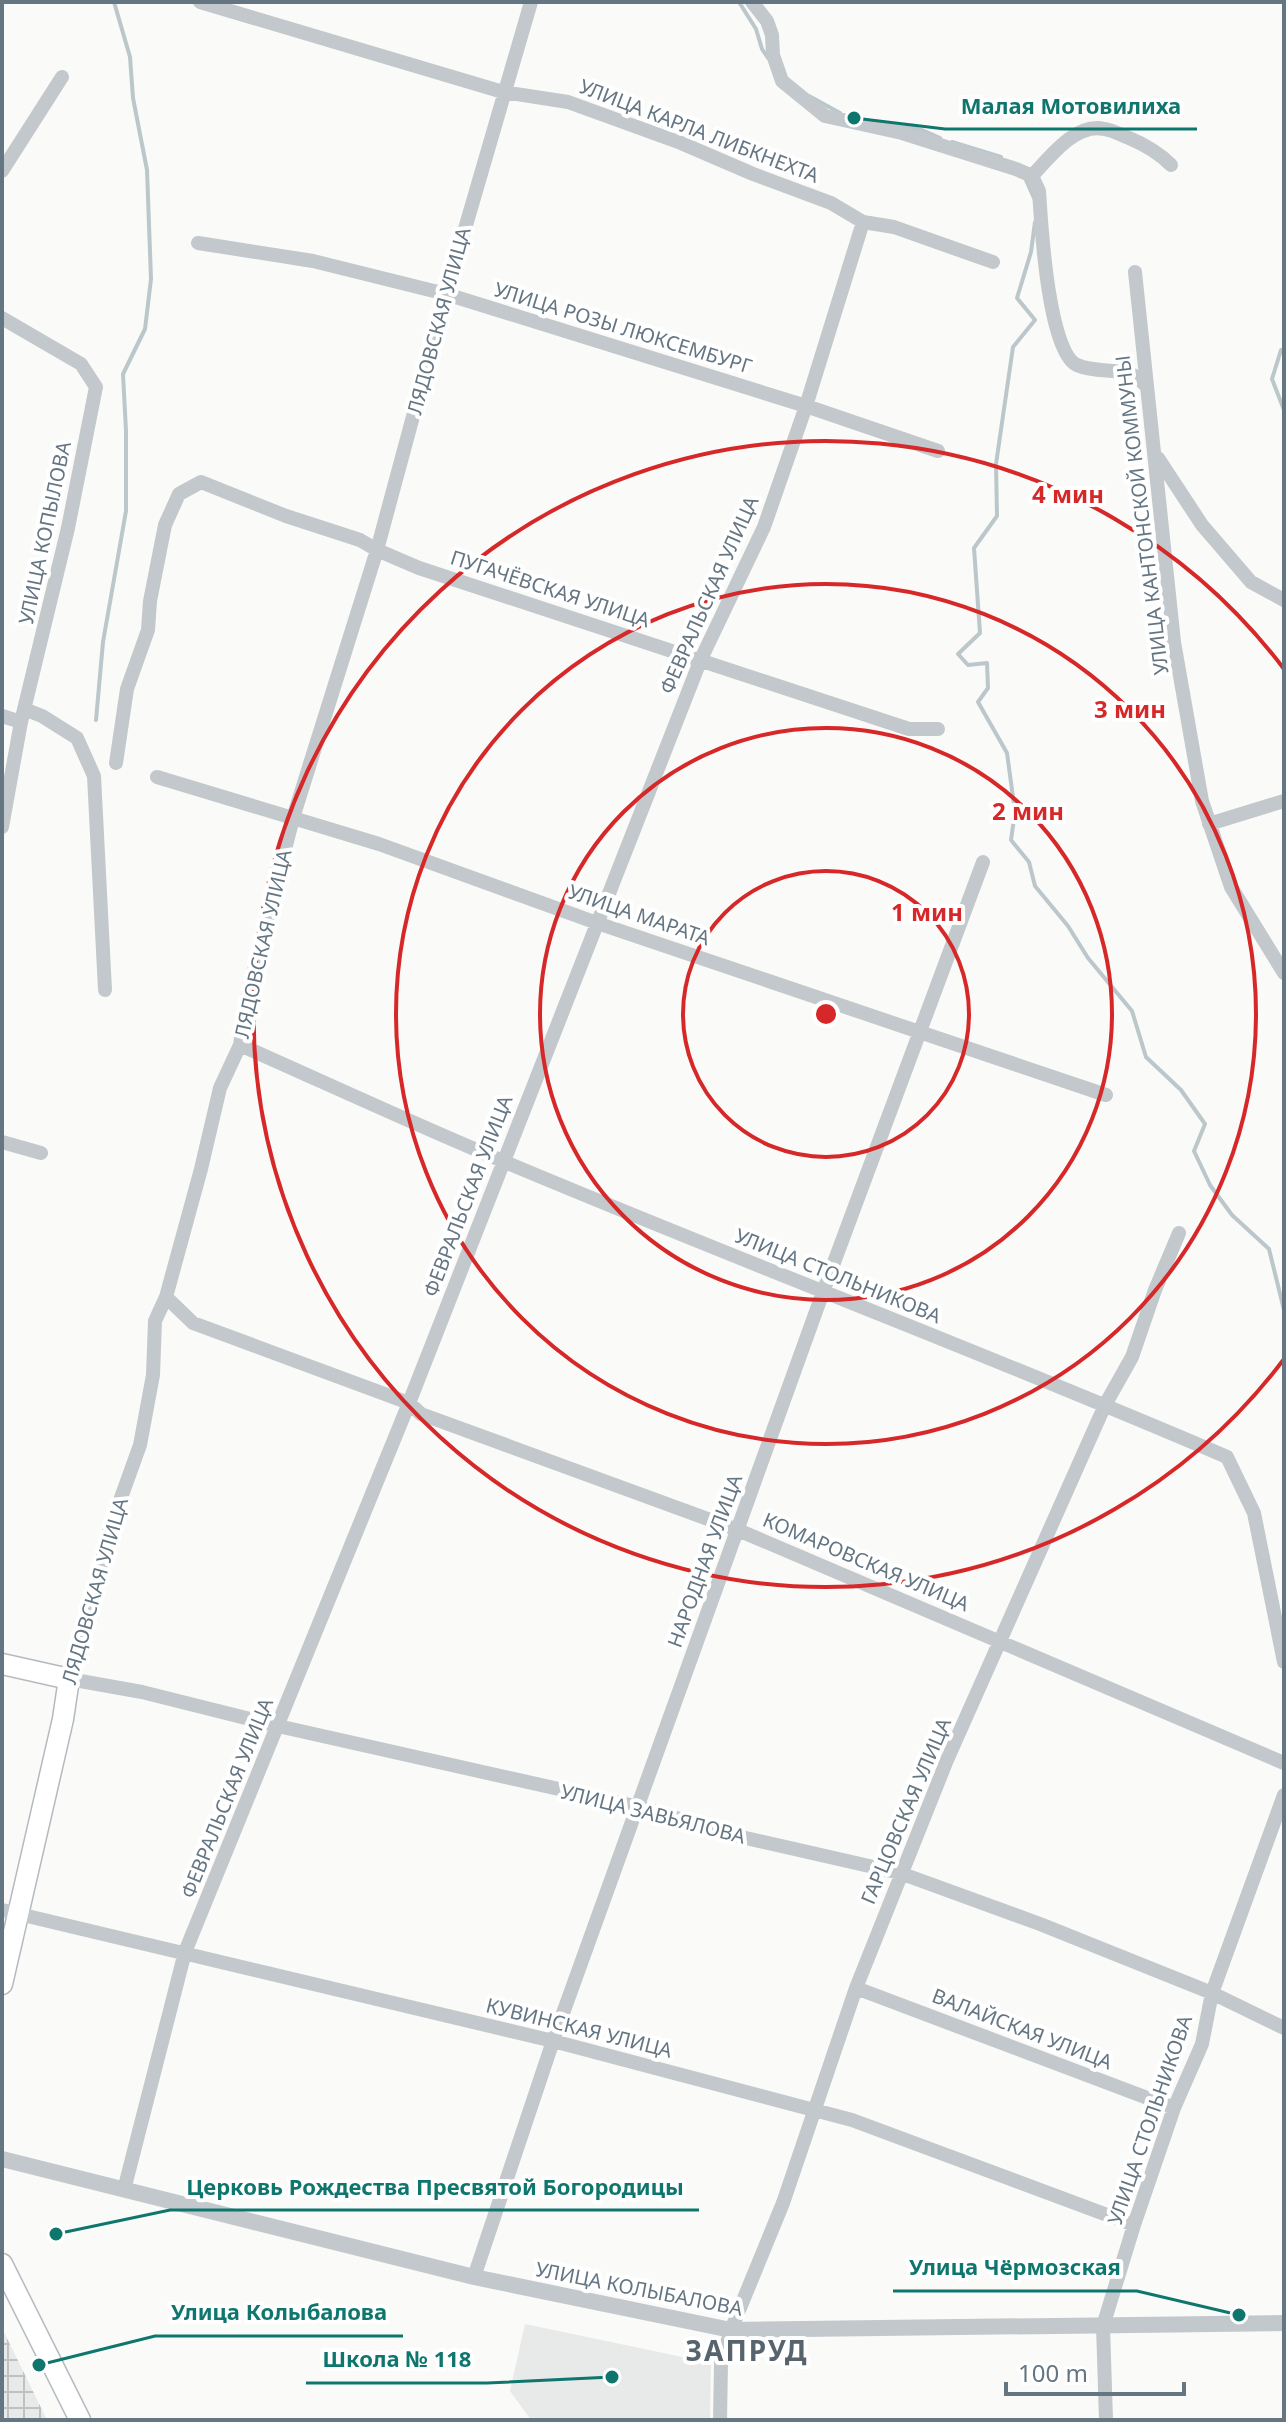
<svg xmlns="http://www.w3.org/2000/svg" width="1286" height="2422" font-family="'Noto Sans',sans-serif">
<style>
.built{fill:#e8e9e9}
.industrial{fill:url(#industrial-grid)}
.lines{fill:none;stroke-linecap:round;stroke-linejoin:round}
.stream{stroke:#bbc7cb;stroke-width:4}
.secondary-casing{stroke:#b3babf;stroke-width:23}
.minor{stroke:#c3c8cc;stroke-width:14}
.tertiary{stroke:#c3c8cc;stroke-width:16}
.secondary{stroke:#fff;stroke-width:20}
.ring{fill:none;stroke:#d62828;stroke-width:4}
.labels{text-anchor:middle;stroke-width:8;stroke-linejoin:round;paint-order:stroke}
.street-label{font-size:20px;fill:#657683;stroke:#fff}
.district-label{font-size:28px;font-weight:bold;letter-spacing:2px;fill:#57646e;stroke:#fff}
.centre{fill:#d62828;stroke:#fff;stroke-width:4}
.ring-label{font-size:24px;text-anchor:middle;font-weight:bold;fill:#d62828;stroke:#fff;stroke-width:8;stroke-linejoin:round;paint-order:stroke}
.leader{fill:none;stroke:#0f766e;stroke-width:3}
.callout-dot{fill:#0f766e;stroke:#fff;stroke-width:3}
.callout-label{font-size:22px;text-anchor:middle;font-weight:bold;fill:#0f766e;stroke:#fff;stroke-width:8;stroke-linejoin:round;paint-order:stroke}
</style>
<defs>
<pattern id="industrial-grid" width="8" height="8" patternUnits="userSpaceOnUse" patternTransform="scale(2)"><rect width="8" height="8" fill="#e8e9e9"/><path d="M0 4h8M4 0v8" fill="none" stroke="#c0c1c2"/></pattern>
</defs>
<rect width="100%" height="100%" fill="#fafaf8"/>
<path class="built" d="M525 2324 711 2363 710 2420H531L510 2391Z"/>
<path class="industrial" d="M2 2328 47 2420H2Z"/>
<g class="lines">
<path class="stream" d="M739 2 756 29 762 49 768 58
M809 96 840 113
M891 124 922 130 940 138
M952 142 1001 157
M1026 180 1034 198
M1035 222 1031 252 1017 298 1035 320 1013 347 996 464 997 516 974 548 980 633 958 654 968 665 987 663 988 688 978 702 1007 753 1015 812 1011 840 1029 862 1035 886 1068 926 1088 958 1132 1011 1146 1057 1181 1090 1205 1124 1194 1151 1210 1185 1232 1215 1269 1249 1284 1310
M1281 350 1272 379 1284 410
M96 720 103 642 126 511V431L123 374 145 329 151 279 147 170 133 98 130 57 114 2"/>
<g class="secondary-casing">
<path id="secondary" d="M2 1664 69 1679 63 1719 2 1984
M2 2264 80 2420"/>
</g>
<path class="minor" d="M200 2 503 92 568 102 681 143 753 174 831 203 863 222 894 227 993 262
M531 2 446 294 377 550 293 818 248 994 240 1045 220 1088 201 1169 166 1297 155 1321 153 1375 140 1445 108 1534 83 1639 69 1679 142 1692 278 1726 639 1807 737 1836 900 1873 1040 1924 1212 1993 1284 2028
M752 2 767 21 772 35 773 55 782 81 825 116 902 133 1016 169 1032 176
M2 171 62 77
M1032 176 1039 191C1041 222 1048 352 1077 365 1094 373 1118 368 1133 375 1138 377 1143 383 1147 387
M1032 176C1049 158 1076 122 1104 129 1113 130 1121 135 1129 138 1146 145 1158 152 1171 165
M198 243 313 261 446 294 806 406 938 451
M1135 272 1174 642 1202 801 1231 887 1284 973
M2 318 81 364 96 387 68 528 21 722 2 827
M1158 458 1202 525 1251 582 1284 600
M24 709 42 716 77 738 94 776 105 990
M2 716 21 722
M116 763 127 689 148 630 150 601 165 525 179 494 201 482 286 516 360 540 377 550 419 568 909 729H938
M157 777 379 844 597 923 1106 1095
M1209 824 1284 801
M240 1045C328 1084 416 1125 505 1162 745 1263 988 1354 1227 1457L1254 1513 1284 1662
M2 1142 41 1153
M166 1297 193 1323 409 1403 421 1414 738 1530 1284 1763
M2 1910 553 2041 852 2120 1134 2225
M856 1988 1174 2108
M124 2190 185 1952 409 1403 701 659 764 527 806 406 863 222
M474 2277 553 2041 823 1292 983 862
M720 2420 721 2363 731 2330 783 2203 856 1988 947 1760 1105 1405 1132 1357 1155 1290 1179 1233
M1106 2420 1103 2326 1134 2225 1174 2108 1202 2044 1212 1993 1284 1795"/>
<path class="tertiary" d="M2 2159 474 2277 731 2330 1284 2323"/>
<use href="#secondary" class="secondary"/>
</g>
<g class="ring">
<circle cx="826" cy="1014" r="143"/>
<circle cx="826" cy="1014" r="286"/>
<circle cx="826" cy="1014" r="430"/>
<path d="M1284 1359A573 573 0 1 1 1284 669"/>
</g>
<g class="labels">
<g class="street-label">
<text transform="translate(699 131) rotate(21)" y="7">УЛИЦА КАРЛА ЛИБКНЕХТА</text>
<text transform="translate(439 321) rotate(-75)" y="7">ЛЯДОВСКАЯ УЛИЦА</text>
<text transform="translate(623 328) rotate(17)" y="7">УЛИЦА РОЗЫ ЛЮКСЕМБУРГ</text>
<text transform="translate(1142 515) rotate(-97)" y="7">УЛИЦА КАНТОНСКОЙ КОММУНЫ</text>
<text transform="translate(45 533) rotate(-78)" y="7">УЛИЦА КОПЫЛОВА</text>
<text transform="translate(550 589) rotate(18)" y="7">ПУГАЧЁВСКАЯ УЛИЦА</text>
<text transform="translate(709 595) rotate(-66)" y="7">ФЕВРАЛЬСКАЯ УЛИЦА</text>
<text transform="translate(639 915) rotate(19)" y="7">УЛИЦА МАРАТА</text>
<text transform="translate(263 944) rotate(-77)" y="7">ЛЯДОВСКАЯ УЛИЦА</text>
<text transform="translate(468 1196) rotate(-69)" y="7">ФЕВРАЛЬСКАЯ УЛИЦА</text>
<text transform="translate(838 1276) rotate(22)" y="7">УЛИЦА СТОЛЬНИКОВА</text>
<text transform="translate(705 1561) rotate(-70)" y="7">НАРОДНАЯ УЛИЦА</text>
<text transform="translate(866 1562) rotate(23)" y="7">КОМАРОВСКАЯ УЛИЦА</text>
<text transform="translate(95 1591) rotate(-74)" y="7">ЛЯДОВСКАЯ УЛИЦА</text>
<text transform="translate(227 1798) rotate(-68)" y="7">ФЕВРАЛЬСКАЯ УЛИЦА</text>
<text transform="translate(906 1811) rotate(-67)" y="7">ГАРЦОВСКАЯ УЛИЦА</text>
<text transform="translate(653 1814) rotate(14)" y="7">УЛИЦА ЗАВЬЯЛОВА</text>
<text transform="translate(579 2028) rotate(14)" y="7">КУВИНСКАЯ УЛИЦА</text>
<text transform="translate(1022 2029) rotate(21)" y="7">ВАЛАЙСКАЯ УЛИЦА</text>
<text transform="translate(1150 2120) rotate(-71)" y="7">УЛИЦА СТОЛЬНИКОВА</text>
<text transform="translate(639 2289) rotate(11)" y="7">УЛИЦА КОЛЫБАЛОВА</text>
</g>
<g class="district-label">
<text x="747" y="2361">ЗАПРУД</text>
</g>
</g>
<circle cx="826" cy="1014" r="12" class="centre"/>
<g class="ring-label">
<text x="1068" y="503">4 мин</text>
<text x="1130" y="718">3 мин</text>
<text x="1028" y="820">2 мин</text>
<text x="927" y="921">1 мин</text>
</g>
<path class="leader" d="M854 118L945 129H1197M56 2234L170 2210H699M1239 2315L1137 2291H893M39 2365L155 2336H403M612 2377L487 2383H306"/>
<g class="callout-dot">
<circle cx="854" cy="118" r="8"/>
<circle cx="56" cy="2234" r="8"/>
<circle cx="1239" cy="2315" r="8"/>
<circle cx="39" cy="2365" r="8"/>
<circle cx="612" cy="2377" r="8"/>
</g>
<g class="callout-label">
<text x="1071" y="114">Малая Мотовилиха</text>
<text x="435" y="2195">Церковь Рождества Пресвятой Богородицы</text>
<text x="1015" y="2275">Улица Чёрмозская</text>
<text x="279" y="2320">Улица Колыбалова</text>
<text x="397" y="2367">Школа № 118</text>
</g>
<rect width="1286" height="2422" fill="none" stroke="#657683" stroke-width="8"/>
<path d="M1006 2382v12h178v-12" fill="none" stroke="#657683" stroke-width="4"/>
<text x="1018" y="2382" font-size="24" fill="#657683" stroke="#ffffff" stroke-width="6" paint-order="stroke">100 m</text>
</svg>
